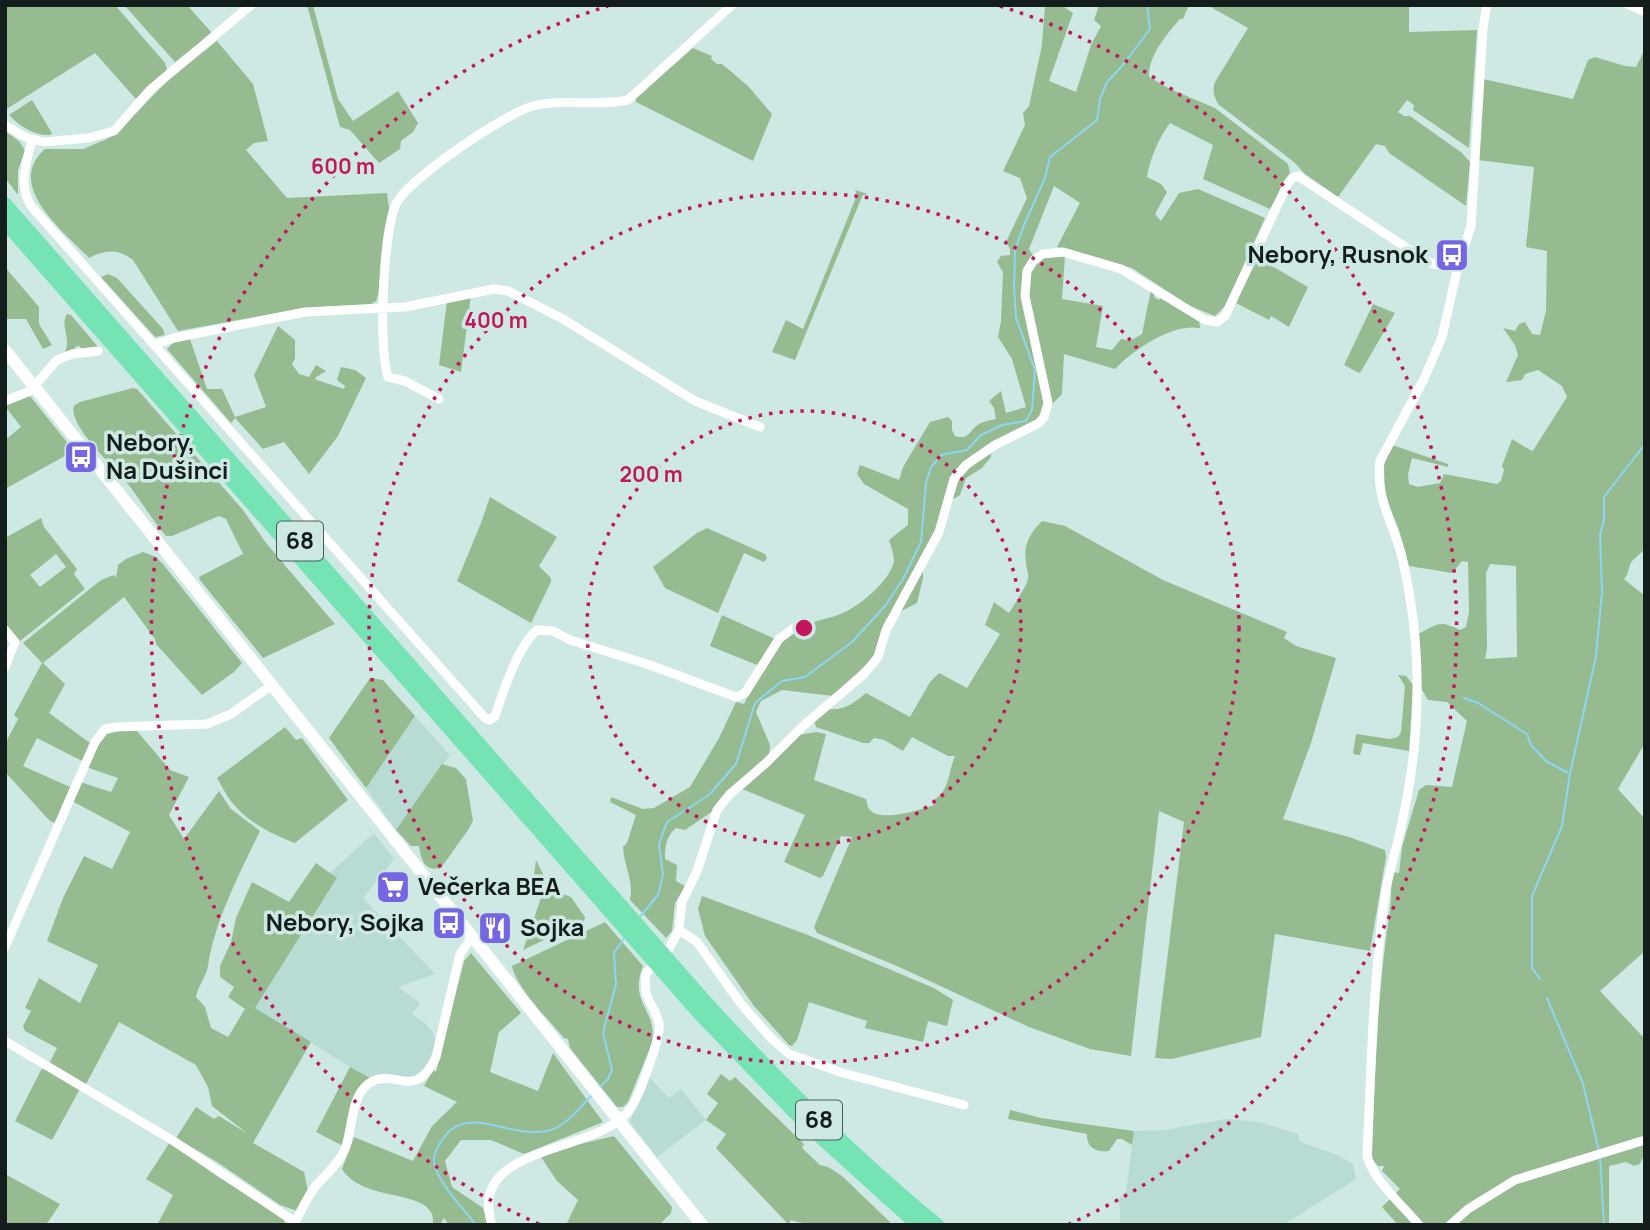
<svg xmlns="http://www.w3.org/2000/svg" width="1650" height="1230" font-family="Manrope,sans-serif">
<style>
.built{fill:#b8dbd4}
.green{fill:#96bb90;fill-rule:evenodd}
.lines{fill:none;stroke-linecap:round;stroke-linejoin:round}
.stream{stroke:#8cd7f2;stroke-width:2}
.minor{stroke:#fff;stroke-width:9}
.secondary{stroke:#fff;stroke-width:12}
.trunk{stroke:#76e3b4;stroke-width:14}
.ring{fill:none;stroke:#c2185b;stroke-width:3.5;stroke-dasharray:3.5 7}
.labels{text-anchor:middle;stroke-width:7;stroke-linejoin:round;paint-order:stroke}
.shield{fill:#cee9e3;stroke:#4b5a57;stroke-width:2}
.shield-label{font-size:23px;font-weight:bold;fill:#131d1b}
.poi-label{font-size:24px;font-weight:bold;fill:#131d1b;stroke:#cee9e3;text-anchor:start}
.centre{fill:#c2185b;stroke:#cee9e3;stroke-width:3.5}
.ring-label{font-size:21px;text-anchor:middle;font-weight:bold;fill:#c2185b;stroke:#cee9e3;stroke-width:7;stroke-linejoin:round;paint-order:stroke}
</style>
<rect width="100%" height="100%" fill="#cee9e3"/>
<path class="built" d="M415 716 450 755 396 830 366 788Z
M374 833 394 859 363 898 435 974 398 987 420 1003 412 1014 427 1025 434 1034 436 1044 427 1068 414 1078 366 1077 255 1008 337 879 330 873Z
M647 1075 669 1098 681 1089 706 1120 657 1157 630 1122Z
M1226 1119 1259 1122 1298 1134 1300 1142 1335 1154 1353 1164 1356 1179 1283 1225H1120V1207L1117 1200 1126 1192 1134 1131 1165 1130Z"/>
<path class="green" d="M5 5H115L165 63 167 70 136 99 95 53 5 110Z
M124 5H187L212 33 175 62Z
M307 5H313L338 99 353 121 398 91 418 123 413 132 401 141 400 149 379 163 350 130 340 127Z
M1045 5H1061L1073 13 1049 81 1076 92 1091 45 1101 26 1094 20 1099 5H1189L1183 19H1180C1167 34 1148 56 1149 77L1170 89 1215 108 1288 164 1290 173 1270 209 1203 179 1213 145 1170 123C1159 138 1150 158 1147 177L1161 184 1167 192 1155 214 1161 221 1179 193 1198 189 1265 218 1225 306 1215 316 1190 306 1132 268 1057 247 1080 203 1054 186 1029 249 1038 264 1044 257 1065 256 1062 299 1103 306 1096 347 1112 350 1121 339 1130 341 1142 334 1151 290 1154 291V297L1159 300 1162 296 1199 319 1200 328C1172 323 1133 350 1115 369L1064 354 1062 394 1035 422 992 444 991 457 982 468 966 478 960 495 944 505 937 531 923 558V578L917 603 886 619 873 658 833 696 782 690 761 701 756 712 770 745 769 755 713 811 685 830 676 828C666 836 665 846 665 859L677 865 676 881 685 886 675 903 672 931 666 938 630 900C634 881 624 866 623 847L627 843 636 815 610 802 611 797 643 809 654 808 690 787 719 738 736 702 744 704C755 681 771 647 791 632 808 620 830 620 847 611 863 603 891 579 894 561 894 554 891 546 889 540L908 525V509L864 484 857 474 860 465 899 480 903 467 930 422 948 417 952 421V430L955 436C970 440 968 431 979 424 983 422 990 420 996 419L994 408 989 401 1001 391 1006 413 1026 407 1012 359 998 337 1001 321 1003 272 997 262 1001 256 1010 255V249L1006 242 1027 198 1020 178 1003 171 1025 125 1023 113 1029 106 1042 45Z
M1207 5H1409V32L1477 30 1469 148 1413 110 1414 105 1407 100 1398 112 1404 116H1410L1462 153 1470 162 1466 206 1389 153 1385 146 1376 144 1338 197 1305 174 1294 162 1218 104C1214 96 1212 91 1215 82L1248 28Z
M217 41 253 84 268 141 254 143 246 150 287 198 387 193 389 208 378 295 376 301 371 304 304 308 178 331 133 260C118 248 104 250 89 258 66 233 3 186 45 149H83L107 139 119 131 168 80Z
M693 48 712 56 711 59 717 64H722L748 86 772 114 753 161 636 102V98Z
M1645 49V549L1631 562 1627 575 1624 579 1645 596V743L1618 789 1645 819V951L1600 991 1645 1039V1152L1640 1164 1634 1166 1626 1162 1609 1166V1225H1398L1382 1207 1400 1189 1382 1171 1384 1166H1378L1372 1159C1375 1076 1377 992 1390 910 1392 897 1390 886 1393 872L1399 873 1402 847 1419 790 1426 785 1452 787 1467 721 1447 702 1428 700 1421 688 1418 634C1438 625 1437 619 1460 630L1466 627 1469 612 1468 562 1462 561 1452 573 1409 566 1399 530 1385 495 1384 465 1392 445 1448 464V467L1412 458 1408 474 1409 484 1418 487 1440 483 1444 474 1497 484 1501 481 1504 470 1502 466 1512 439 1532 451 1534 449 1567 397 1562 386 1538 370 1525 374 1522 380 1506 382 1518 355 1515 345 1503 328 1515 331 1519 324 1525 322 1532 334 1540 335 1546 311 1547 251 1526 247 1534 167 1478 160 1483 79 1573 99 1588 60 1595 57 1625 66 1636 67ZM1490 564 1516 566 1517 657 1485 659 1487 648 1486 573Z
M32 100 52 133 50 135C35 136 19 126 9 115Z
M5 131 20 142 25 151 18 170V195L5 178Z
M855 190 868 194 863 195 861 199 795 360 772 352 786 320 803 329 857 195Z
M1256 257 1308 287 1289 327 1271 316 1269 320 1236 303Z
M5 267 39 307V324L52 345 43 349 26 319H5Z
M108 274 117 278 163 329 165 335 155 337 101 277Z
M471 295 461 372 439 365 447 301Z
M1373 304 1395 313 1360 373 1357 372 1344 365Z
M67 314 71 315 99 348 82 350 80 346 75 347 74 352 64 354C73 338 59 327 67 314Z
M278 326 295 340V359L292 364 299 374 309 377 316 365 326 371 315 378 317 380 344 389 345 386 337 380 341 367 355 370 366 378 338 436 309 474 284 442 263 449 235 418 231 423 167 349 174 342 190 339 207 389H222L235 417 266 407 254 375Z
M133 388 137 389 243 510 266 543 335 624 263 658 200 580 199 577 243 554 226 519 219 516 172 536H166C153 521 143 504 131 488 119 471 67 426 74 406L80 402Z
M30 396 74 451 5 489V440L21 427 5 406Z
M490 497 557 537 539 566 551 578V582L531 623 457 581 481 523Z
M41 518 44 527 77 569 74 574 85 589 20 641 5 625V538ZM56 554 66 567 40 587 30 575Z
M1042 521 1065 526 1163 580 1287 632 1284 638 1296 646 1336 658 1311 743 1283 819 1349 837 1385 850 1386 857 1370 951 1275 934 1261 1037 1172 1059 1155 1058 1184 822 1159 811 1131 1056 1090 1049 1029 1027 897 966 817 933 814 927 852 837 841 836 823 876 820 878 784 862 805 815 742 789 799 735 816 732 826 734 814 780 866 799C867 802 867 806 869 809 879 823 920 810 934 805V800C950 790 948 772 955 756H948L912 737 903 751 884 740 874 738 869 743H863L816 727 814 720 828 709C844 711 854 703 866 693L910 717 930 682 939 673 967 688 1000 634 985 625 994 602 1009 613C1013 606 1027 586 1028 579 1029 574 1026 566 1026 562 1023 545 1030 533 1042 521Z
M707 528 765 554 767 558 764 562 744 553 718 613 665 588 653 567 697 533Z
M143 552 156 557 163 564 242 663 234 672 202 695 156 644 155 639 124 597 43 663 65 684 49 713 90 743 82 761 37 738 23 766 70 787 55 823 50 821 5 772V744L18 719 14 715 42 663 23 643 101 580 114 575 116 578 118 565 126 559Z
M722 615 775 639 757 665 710 646Z
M1398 675 1406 676 1413 685 1409 751 1363 743 1360 755 1353 754 1356 734 1390 739 1398 737 1401 732 1405 686Z
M370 678 383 680 415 716 366 788 329 738Z
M285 727 296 740 302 738 348 800 295 843C275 836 250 823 236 807 228 799 223 788 217 778Z
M118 731H137L170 770 189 777 169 815 184 839 219 791 231 809 260 831C239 875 215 920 208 966 206 977 198 986 196 997L205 1007 211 1028 228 1037 245 1009 228 997 234 987 220 977V966L231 942 236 918 252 882 289 902 316 863 337 878 255 1008 311 1042 253 1143 304 1172 308 1191 297 1211 280 1205 217 1162 176 1138 196 1107 214 1119 219 1116 248 1134 212 1106 208 1087 196 1065 119 1022 85 1086 49 1064 57 1048 25 1031 23 1026 31 1011 25 1008 39 978 80 1003 98 965 47 941 63 898 84 856 112 869 130 832 72 801 80 782 111 792 118 778 86 767 104 735Z
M442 764 456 768 466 779 473 821 468 830 441 868C424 872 421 859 419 846H411L396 830Z
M536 860 551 890 571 897 585 917 584 921 523 950 542 895 532 891Z
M702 896 808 935 934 988 953 1000 947 1026 928 1021 923 1042 865 1028 867 1021 809 1002 797 1040 792 1046 789 1045 754 1006 705 936 698 909Z
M605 922 643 966C628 1004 658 1009 652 1043L628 1102 623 1107H617L570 1048 568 1039 564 1038C549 1020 517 989 512 966Z
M471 953 521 1013 499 1032 490 1072 538 1091 553 1053 603 1122 524 1154 491 1140H461L445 1161 452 1187 483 1208 489 1225H449L444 1218 440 1225H433C433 1221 433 1217 432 1214 422 1190 362 1201 342 1169L354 1137 413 1161 432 1126 457 1102 424 1086 433 1070 436 1072 464 961Z
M350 1067 370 1078C349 1091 348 1123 343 1146L316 1132Z
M44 1068 80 1089 52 1140 15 1121 41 1070Z
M721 1074 730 1081 735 1077 804 1144 802 1148 820 1165 828 1167 842 1176 893 1225H809L791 1220 788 1224 716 1148 726 1134 706 1120 718 1103 707 1094Z
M1010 1110 1041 1118 1134 1131 1132 1145 1122 1139H1117L1109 1151C1096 1153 1086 1147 1087 1134L1008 1119Z
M614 1136 672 1207 671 1213 659 1225H566L578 1200 557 1181 541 1157 580 1144Z
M170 1142 217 1176 284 1218V1222L288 1225H157L173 1195 146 1179Z
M5 1174 60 1204 46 1225H5Z"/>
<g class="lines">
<path class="stream" d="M1464 698 1478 703 1527 734 1531 745 1546 761 1568 773
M639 918 658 895 663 875 659 844 667 822 709 795 736 764 755 703 782 681 805 677 852 642 885 606 903 579 921 542 926 483 931 467 941 455 967 450 981 435 1002 425 1026 421 1032 410 1035 370 1016 318 1014 287 1015 250 1024 225 1045 178 1050 157 1097 120 1100 99 1107 82 1122 66 1150 29 1147 5
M1540 979 1532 968V896L1562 826 1570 774 1596 656 1602 592 1600 535 1604 520V497L1645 444
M1547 998 1583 1084 1599 1151
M599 1088 608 1079 612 1070 603 1033 616 984 614 953 625 937
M1600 1156 1604 1225
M476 1225C463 1208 437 1182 434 1162 433 1153 439 1144 444 1137 454 1124 466 1121 482 1123 503 1126 524 1135 546 1131 564 1129 580 1107 592 1095"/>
<path class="minor" d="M1629 5 1645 12
M5 125 25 137 44 142 88 138 114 131 150 90 251 5
M32 140C26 164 18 183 31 206L485 718 490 720 495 716C503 692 518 646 537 630L553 631 570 640 650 665 736 697 745 693 779 639 802 622
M154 345 174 338 305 312 405 307 494 289 508 291 563 319 695 401 760 427
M439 399 405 381 388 377C378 347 383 233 396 204 408 179 506 113 533 106 564 98 597 107 628 100L732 5
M5 401 30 391 57 360 72 354 98 351
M5 630 15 642 5 667
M679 930 697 942 741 1004 772 1039 789 1054 843 1073 964 1105
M5 947 95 742 105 729 116 727 207 724 231 714 272 685
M5 1041 172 1140 295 1222
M294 1225C300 1212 306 1199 315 1187 325 1175 339 1164 345 1149 353 1129 350 1098 368 1084 393 1065 414 1104 436 1057L460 954 472 937
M492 1225C465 1142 601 1155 631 1108 639 1096 662 1035 659 1023 653 1001 642 1000 646 973L667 952 679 930 682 902 697 871 717 810 729 795 766 763 803 726 864 674 878 657 886 630 939 532 954 479 966 465 995 445 1039 423 1044 417 1048 403 1025 296 1027 271 1034 260 1043 254 1063 252 1121 269 1205 320 1217 322 1225 316 1288 183 1292 178 1298 176 1425 260 1433 264 1458 266
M1419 1225C1400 1202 1376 1184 1367 1156 1371 1069 1373 982 1385 895 1389 871 1397 847 1402 823 1411 781 1417 738 1417 696 1418 649 1412 599 1401 553 1392 522 1375 495 1380 461L1424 379 1442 337 1458 266 1471 226 1483 28 1487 5
M1450 1225 1468 1209 1515 1180 1645 1140"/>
<path class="secondary" d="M5 350 702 1225"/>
<path class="trunk" d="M5 204 709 1006C781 1084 855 1158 937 1225
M5 222 700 1014 804 1122 918 1225"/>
</g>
<g class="ring">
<circle cx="804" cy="628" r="217"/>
<circle cx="804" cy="628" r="435"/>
<path d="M539 1224A652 652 0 0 1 608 6M1000 6A652 652 0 0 1 1069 1224"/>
</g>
<defs>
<g id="bus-square" transform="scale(1.75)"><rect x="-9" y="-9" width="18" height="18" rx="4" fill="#7567e2" stroke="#cee9e3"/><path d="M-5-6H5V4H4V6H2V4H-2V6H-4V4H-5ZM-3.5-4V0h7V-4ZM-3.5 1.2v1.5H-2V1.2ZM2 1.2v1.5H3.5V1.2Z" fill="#fff"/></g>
<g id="supermarket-square" transform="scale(1.75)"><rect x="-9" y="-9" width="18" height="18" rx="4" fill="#7567e2" stroke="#cee9e3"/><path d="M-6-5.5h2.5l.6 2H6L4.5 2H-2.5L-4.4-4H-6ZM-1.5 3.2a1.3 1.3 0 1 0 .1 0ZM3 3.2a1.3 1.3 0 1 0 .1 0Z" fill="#fff"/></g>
<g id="restaurant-square" transform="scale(1.75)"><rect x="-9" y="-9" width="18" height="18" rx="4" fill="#7567e2" stroke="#cee9e3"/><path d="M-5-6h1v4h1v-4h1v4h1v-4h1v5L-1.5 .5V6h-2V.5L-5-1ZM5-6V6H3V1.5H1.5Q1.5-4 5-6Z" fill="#fff"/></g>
</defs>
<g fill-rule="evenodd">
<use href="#bus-square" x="1452" y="255"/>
<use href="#bus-square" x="81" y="457"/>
<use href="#supermarket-square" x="393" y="887"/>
<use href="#bus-square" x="449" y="923"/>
<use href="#restaurant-square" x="495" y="928"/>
</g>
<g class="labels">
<g class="shield">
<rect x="277" y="521.5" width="46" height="39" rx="5"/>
<rect x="796" y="1100.5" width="46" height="39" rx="5"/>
</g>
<g class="shield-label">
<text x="300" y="549">68</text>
<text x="819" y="1128">68</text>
</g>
<g class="poi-label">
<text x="1428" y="263" text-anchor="end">Nebory, Rusnok</text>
<text x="106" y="451">Nebory,<tspan x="106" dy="28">Na Dušinci</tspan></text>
<text x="418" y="895">Večerka BEA</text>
<text x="424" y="931" text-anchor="end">Nebory, Sojka</text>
<text x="520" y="936">Sojka</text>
</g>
</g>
<circle cx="804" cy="628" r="10" class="centre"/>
<g class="ring-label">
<text x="343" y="174">600 m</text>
<text x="496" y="328">400 m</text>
<text x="651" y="482">200 m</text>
</g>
<rect width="1650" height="1230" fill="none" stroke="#131d1b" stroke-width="14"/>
</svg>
